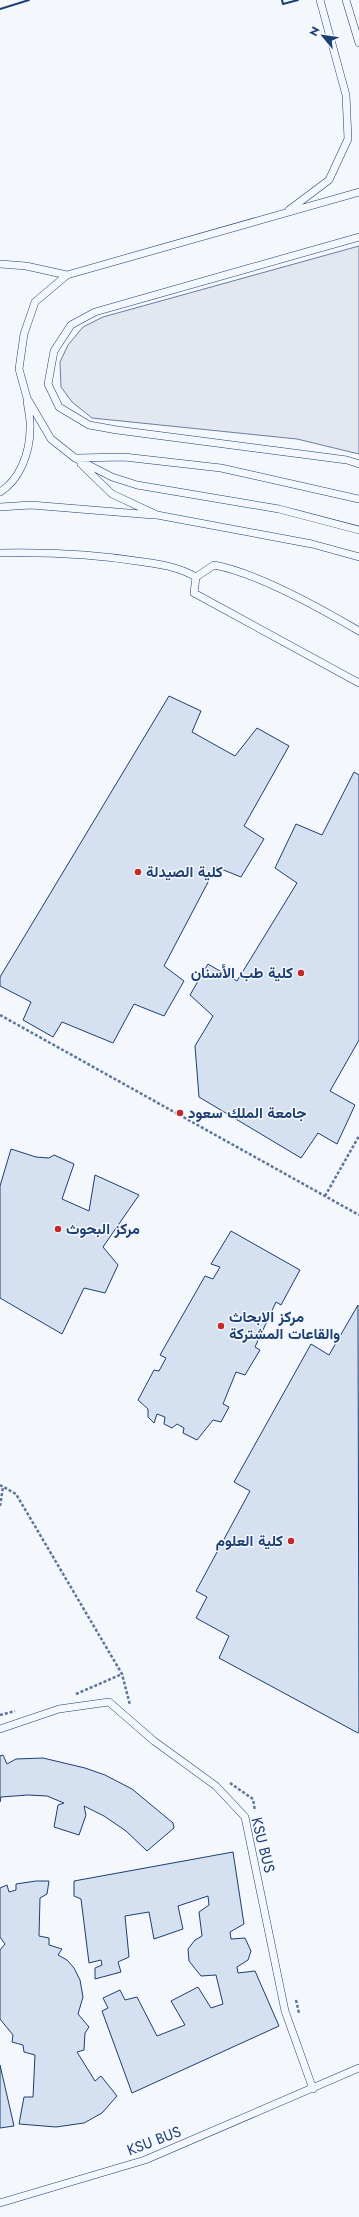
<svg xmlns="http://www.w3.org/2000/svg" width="359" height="2217" font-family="Jost,Vazirmatn,sans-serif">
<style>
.parking{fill:#e3e8f0;stroke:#687fa3}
.building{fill:#d5e0f0;stroke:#1d3f73}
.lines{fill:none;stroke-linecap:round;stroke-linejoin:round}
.service-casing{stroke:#1d3f73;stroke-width:8}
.path{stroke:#5e769c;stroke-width:2.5;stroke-dasharray:3 2;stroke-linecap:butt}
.service{stroke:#f4f7fb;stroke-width:7}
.wall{stroke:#1d3f73;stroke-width:2}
.poi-dot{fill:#c62828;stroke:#f4f7fb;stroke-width:1.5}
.labels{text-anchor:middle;stroke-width:3;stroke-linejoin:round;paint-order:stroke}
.poi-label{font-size:15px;font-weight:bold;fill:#1d3f73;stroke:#f4f7fb;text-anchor:start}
.street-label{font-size:15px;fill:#1d3f73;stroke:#f4f7fb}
</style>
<rect width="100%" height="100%" fill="#f4f7fb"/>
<path class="parking" d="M359 246V454L297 439 92 418 72 402 61 387 60 362 68 345 83 327 103 317Z"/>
<path class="building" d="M169 696 201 711 192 732 235 756 257 728 289 746 244 826 264 839 241 877 216 867 164 966 184 981 164 1016 134 1004 113 1043 62 1022 53 1037 23 1020 31 1002 0 986V977Z
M354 772 359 775V1040L330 1091 355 1105 337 1144 318 1133 301 1158 199 1097 195 1046 213 1016 190 995 208 964 237 981 297 883 275 868 296 824 322 835Z
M11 1149 36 1157 49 1158 54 1155 74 1164 62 1199 89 1211 95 1175 139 1195 103 1247 118 1265 105 1293 84 1288 62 1334 0 1298V1186Z
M231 1231 300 1270 281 1305 276 1302 255 1347 260 1350 245 1375 236 1372 223 1404 229 1407 221 1422 213 1420 197 1440 183 1433 184 1428 177 1424 172 1428 164 1424 165 1417 157 1414 154 1423 148 1417V1409L138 1400 154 1370 159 1371 166 1358 160 1355 205 1276 213 1279 220 1267 211 1264Z
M358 1305 359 1731 358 1733 219 1658 229 1636 196 1618 207 1597 196 1591 250 1491 234 1482 311 1344 329 1355Z
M3 1755 7 1764 16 1759 43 1758 85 1768 105 1775 132 1789 173 1823 174 1828 147 1851 126 1831 104 1816 84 1806 86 1815 79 1835 54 1827 58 1805 64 1803 47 1796 28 1795 1 1797 0 1802V1756Z
M233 1852 244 1924 230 1932 231 1939 245 1938 251 1951 248 1960 237 1967 238 1973 255 1971 279 2026 132 2093 102 2011 108 2008 103 1998 120 1990 125 2000 137 1997 157 2036 185 2025 171 2001 198 1987 211 2008 223 2004 216 1975 201 1976 189 1961 188 1949 195 1940 202 1936 199 1912 209 1905 208 1896 178 1906 183 1929 154 1939 149 1912 125 1916 129 1957 118 1962 121 1972 95 1979V1968L102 1965 101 1960 89 1963 81 1899 74 1896V1881Z
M36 1881H49L47 1894 40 1898 39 1936 49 1938V1945L62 1949 58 1955 67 1960 74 1968 80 1980 83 1997 78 2014 89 2027 85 2033 84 2050 77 2052 95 2081 101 2076 117 2096 102 2113 84 2123 56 2127 19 2124 24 2097H33L35 2055 24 2052 23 2045 12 2042 13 2035 0 2019V1950L5 1944 0 1937V1888L7 1885 9 1892 16 1890V1884Z
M0 2065 14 2126 0 2128Z"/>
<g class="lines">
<g class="service-casing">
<path id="service" d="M346 0 359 43
M359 192 67 275 35 302 24 334 19 369 27 398 51 439 75 458 112 477 137 485 279 509 359 530
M289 210 329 180 348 139 346 95 320 0
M359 237 95 312 71 325 54 351 48 384 59 407 89 425 117 430 347 460 359 464
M0 264 26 266 67 275
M77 458 124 457 221 468 359 499
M81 464 112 494 157 515 312 544 359 557
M0 492C20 480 30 452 30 429 31 420 28 410 27 400
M0 507 31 505 153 515
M0 553C50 552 94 554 144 562 163 565 179 567 196 577
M196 577 194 593 359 683
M196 577 214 565C258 573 320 608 359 631
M0 1729 59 1709 109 1702 154 1741 216 1786 245 1817 285 2011 313 2089
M0 2203 145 2160 359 2068"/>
</g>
<path class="path" d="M0 1015 359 1215
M325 1196 359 1136
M0 1485 16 1494 122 1674 130 1705
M0 1506 3 1487
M76 1694 122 1674
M0 1715 15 1711
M230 1783 253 1799 255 1811
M296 2000 299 2013"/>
<use href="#service" class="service"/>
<path class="wall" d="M282 0 283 4 298 0
M0 9 29 0"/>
</g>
<g class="poi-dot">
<circle cx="138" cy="872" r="4"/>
<circle cx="301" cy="973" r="4"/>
<circle cx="180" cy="1113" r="4"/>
<circle cx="58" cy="1229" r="4"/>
<circle cx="221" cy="1326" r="4"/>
<circle cx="291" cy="1541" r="4"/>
</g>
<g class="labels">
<g class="poi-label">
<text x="146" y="877">كلية الصيدلة</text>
<text x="293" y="978" text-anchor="end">كلية طب الأسنان</text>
<text x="188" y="1118">جامعة الملك سعود</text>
<text x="66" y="1234">مركز البحوث</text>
<text x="229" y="1322">مركز الابحاث<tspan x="229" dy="17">والقاعات المشتركة</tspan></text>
<text x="283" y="1546" text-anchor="end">كلية العلوم</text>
</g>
<g class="street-label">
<text transform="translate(263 1845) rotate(76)" y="5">KSU BUS</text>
<text transform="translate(154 2141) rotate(-21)" y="5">KSU BUS</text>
</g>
</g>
<g transform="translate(323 36) rotate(299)" stroke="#f4f7fb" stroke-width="3" paint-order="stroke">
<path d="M0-3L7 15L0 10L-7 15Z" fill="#1d3f73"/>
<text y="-6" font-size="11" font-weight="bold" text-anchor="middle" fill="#1d3f73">N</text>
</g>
</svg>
